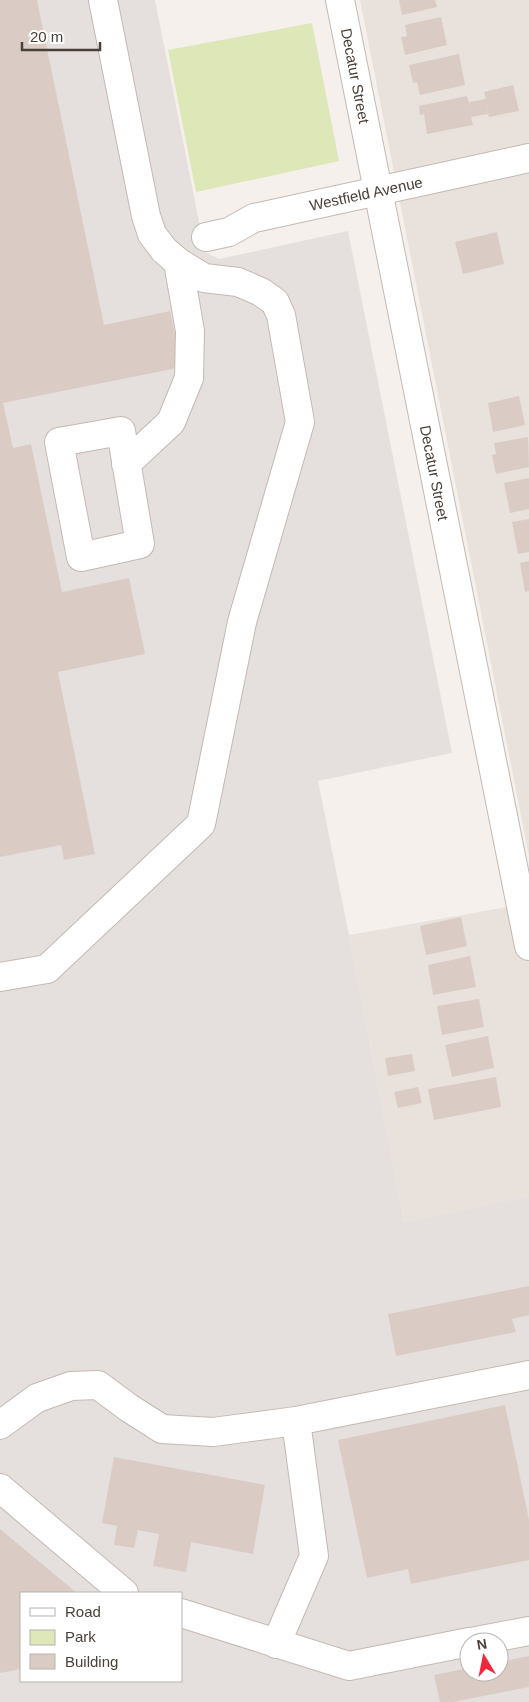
<svg xmlns="http://www.w3.org/2000/svg" width="529" height="1702" font-family="Helvetica,sans-serif">
<style>
.residential{fill:#e9e1db}
.industrial{fill:#e5e0dd;fill-rule:evenodd}
.green{fill:#dde7b7}
.building{fill:#daccc5}
.lines{fill:none;stroke-linecap:round;stroke-linejoin:round}
.minor-casing{stroke:#c4b9b2;stroke-width:30}
.minor{stroke:#fff;stroke-width:28}
.labels{text-anchor:middle;stroke-width:4;stroke-linejoin:round;paint-order:stroke}
.street-label{font-size:15px;fill:#4a403a;stroke:#fff}
</style>
<rect width="100%" height="100%" fill="#f5f0ec"/>
<path class="residential" d="M360 0H529V856Z
M529 903V1196L404 1222 349 935Z"/>
<path class="industrial" d="M0 0H155L205 252 219 259 348 231 452 753 318 781 349 935 404 1222 529 1196V1702H0ZM21 1593H181V1681H21ZM469 1642H499V1672H469Z"/>
<path class="green" d="M312 23 339 161 196 192 168 50Z"/>
<path class="building" d="M0 0H37L104 325 170 311 182 367 3 403 13 448 31 444 62 592 129 578 145 654 58 672 95 854 64 860 61 845 0 857Z
M399 0H435L437 7 402 15Z
M441 17 447 45 405 55 401 37 407 36 405 25Z
M459 54 465 85 420 95 417 82 413 83 409 65Z
M513 85 519 111 489 117 486 104 488 114 471 117 473 125 427 134 424 114 420 115 419 106 467 96 471 110 469 102 486 99 484 92Z
M497 232 504 264 463 274 455 242Z
M519 396 525 425 493 432 488 403Z
M528 437 529 467 496 474 492 455 496 454 494 443Z
M529 478V509L510 513 504 483Z
M529 519V552L518 554 512 522Z
M529 561V591L525 592 520 563Z
M461 917 467 946 426 955 420 926Z
M470 956 476 987 433 995 428 965Z
M479 999 484 1027 442 1035 437 1006Z
M488 1036 494 1068 452 1077 445 1045Z
M412 1054 415 1071 388 1076 385 1058Z
M496 1077 501 1107 434 1120 428 1089Z
M418 1087 422 1103 398 1108 394 1092Z
M529 1286V1315L512 1319 516 1332 396 1356 388 1314Z
M505 1405 529 1520V1560L411 1584 408 1569 367 1578 338 1440Z
M114 1457 265 1485 253 1554 191 1542 186 1572 153 1566 159 1534 138 1530 134 1548 114 1545 117 1526 102 1523Z
M0 1529 77 1593H21V1669L0 1673Z
M529 1656V1687L453 1702H440L434 1675 469 1668V1672H499V1662Z"/>
<g class="lines">
<g class="minor-casing">
<path id="minor" d="M340 0 529 946
M206 237 229 232 254 218 529 158
M121 431 140 544 81 557 59 442Z
M126 464 171 422 189 378 190 331 178 262
M0 977 47 969 201 824 242 622 300 422 281 315 275 302 261 292 238 282 204 278 178 262 164 250 152 234 146 216 103 0
M0 1425 37 1398 71 1386 98 1385 129 1408 162 1429 213 1432 296 1421 529 1375
M0 1488 124 1593
M181 1613 349 1666 469 1642
M471 1642 529 1631
M276 1644 314 1556 296 1421"/>
</g>
<use href="#minor" class="minor"/>
</g>
<g class="labels">
<g class="street-label">
<text transform="translate(355 76) rotate(79)" y="5">Decatur Street</text>
<text transform="translate(366 194) rotate(-12)" y="5">Westfield Avenue</text>
<text transform="translate(434 473) rotate(79)" y="5">Decatur Street</text>
</g>
</g>
<rect x="20" y="1592" width="162" height="90" fill="#ffffff" stroke="#b7b3b0"/>
<rect x="30" y="1608" width="25" height="8" fill="#ffffff" stroke="#b7b3b0"/>
<text x="65" y="1617" font-size="15" fill="#4a403a">Road</text>
<rect x="30" y="1630" width="25" height="15" fill="#dde7b7" stroke="#b7b3b0"/>
<text x="65" y="1642" font-size="15" fill="#4a403a">Park</text>
<rect x="30" y="1654" width="25" height="15" fill="#daccc5" stroke="#b7b3b0"/>
<text x="65" y="1667" font-size="15" fill="#4a403a">Building</text>
<g transform="translate(484 1657) rotate(350)"><circle r="24" fill="#ffffff" stroke="#b7b3b0"/>
<path d="M0-4L9 19L0 12L-9 19Z" fill="#f0283b"/>
<text y="-8" font-size="14" font-weight="bold" text-anchor="middle" fill="#4a403a">N</text>
</g>
<path d="M22 42v8h78v-8" fill="none" stroke="#4a403a" stroke-width="2.5"/>
<text x="30" y="42" font-size="15" fill="#4a403a" stroke="#ffffff" stroke-width="4" paint-order="stroke">20 m</text>
</svg>
